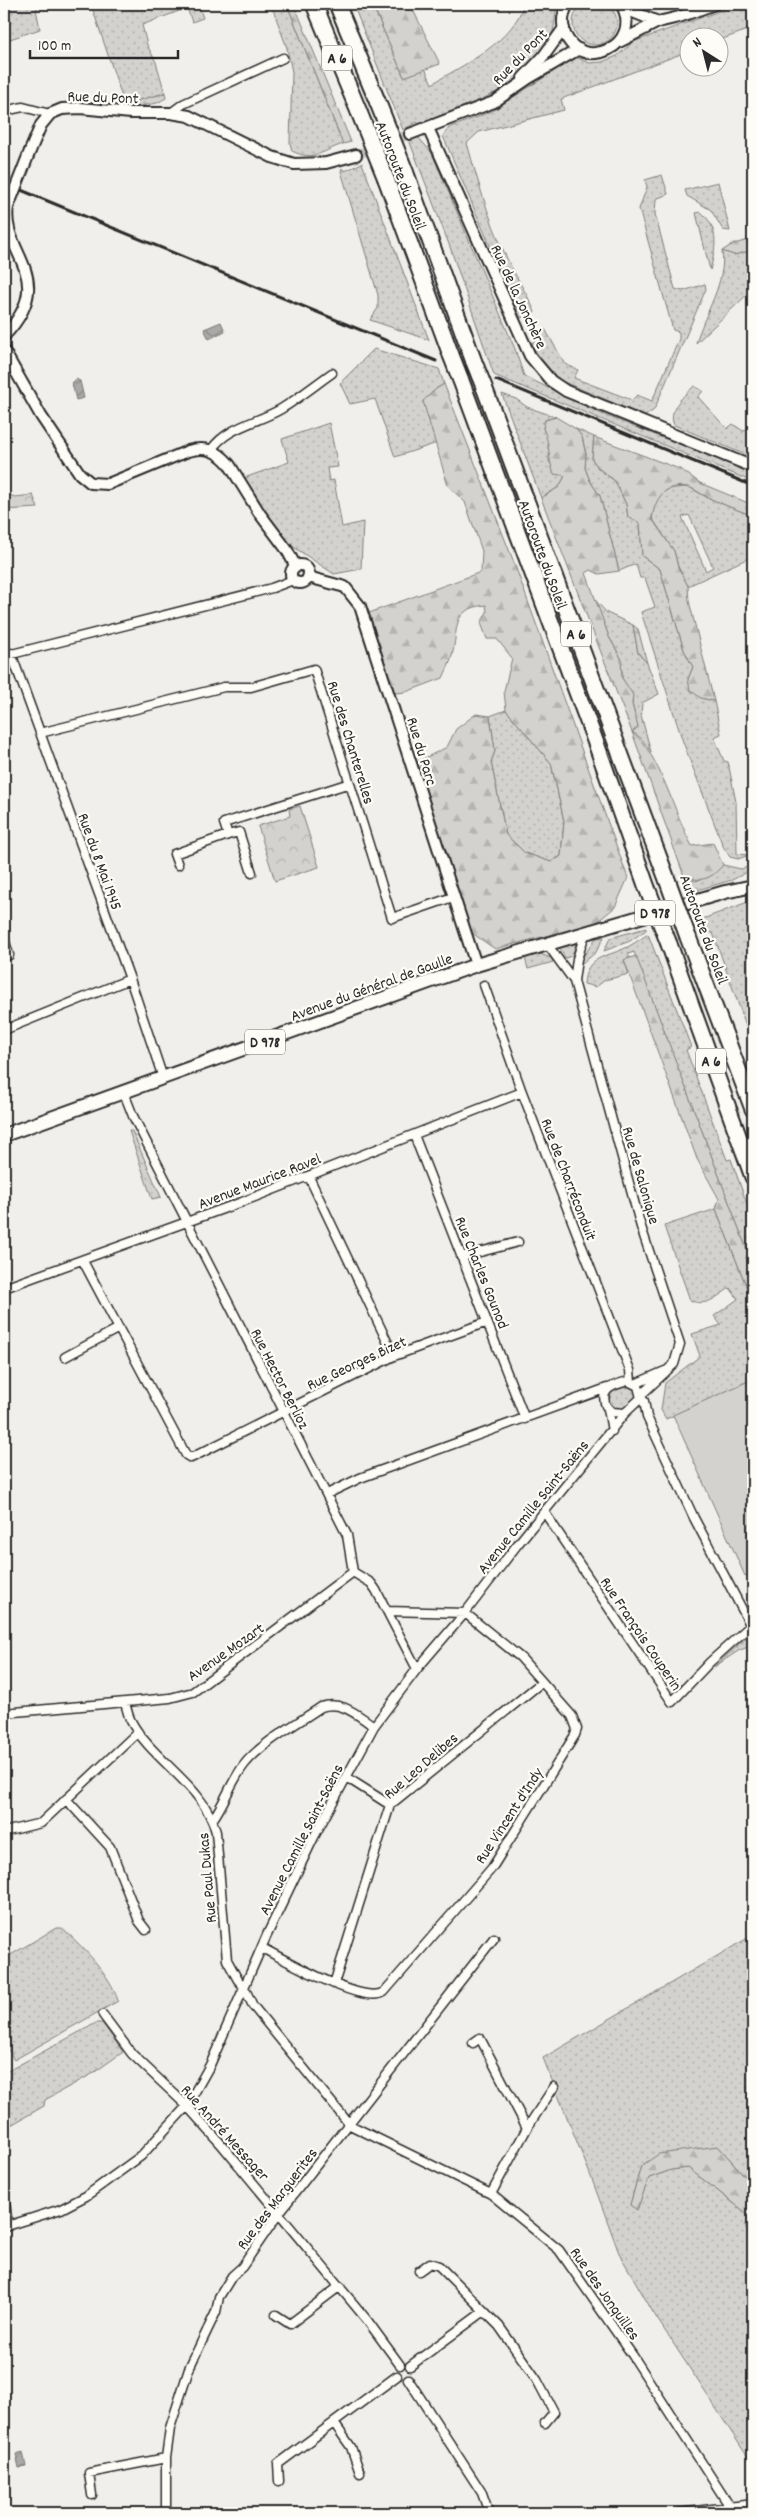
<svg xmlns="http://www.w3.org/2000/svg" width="757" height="2517" font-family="Dekko,sans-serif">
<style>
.grass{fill:url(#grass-dots);stroke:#7f7e7d;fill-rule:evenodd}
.forest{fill:url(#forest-firs);stroke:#7f7e7d}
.park{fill:url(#park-crowns);stroke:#7f7e7d}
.pitch{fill:#d3d2cf;stroke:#7f7e7d}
.water{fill:url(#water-waves);stroke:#777775}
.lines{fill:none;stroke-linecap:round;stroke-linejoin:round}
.tertiary-tunnel{stroke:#c9c8c5;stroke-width:10;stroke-dasharray:10 5;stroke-linecap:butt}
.minor-casing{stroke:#2b2b2b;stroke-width:11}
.tertiary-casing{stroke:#2b2b2b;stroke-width:14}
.primary-casing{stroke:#2b2b2b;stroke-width:16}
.motorway-casing{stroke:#2b2b2b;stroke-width:19}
.minor{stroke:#fdfcf7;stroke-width:8}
.tertiary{stroke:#fdfcf7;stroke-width:10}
.primary{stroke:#fdfcf7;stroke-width:12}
.motorway{stroke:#fdfcf7;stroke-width:15}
.rail{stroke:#2b2b2b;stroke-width:3}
.tertiary-bridge-casing{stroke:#2b2b2b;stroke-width:14;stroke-linecap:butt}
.motorway-bridge-casing{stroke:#2b2b2b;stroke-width:19;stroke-linecap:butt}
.tertiary-bridge{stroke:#fdfcf7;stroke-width:10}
.motorway-bridge{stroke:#fdfcf7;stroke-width:15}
.labels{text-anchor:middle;stroke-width:4.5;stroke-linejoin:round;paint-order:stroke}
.shield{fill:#fdfcf7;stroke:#6a6a68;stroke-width:1}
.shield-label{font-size:15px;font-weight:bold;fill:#2b2b2b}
.street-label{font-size:16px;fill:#2b2b2b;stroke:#fdfcf7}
</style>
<defs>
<pattern id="grass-dots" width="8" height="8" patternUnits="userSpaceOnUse" patternTransform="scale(1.25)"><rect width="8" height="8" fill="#d3d2cf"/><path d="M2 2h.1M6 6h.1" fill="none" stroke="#b5b4b2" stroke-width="1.8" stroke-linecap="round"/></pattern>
<pattern id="forest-firs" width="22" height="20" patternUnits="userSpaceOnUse" patternTransform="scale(1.25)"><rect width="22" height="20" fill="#d3d2cf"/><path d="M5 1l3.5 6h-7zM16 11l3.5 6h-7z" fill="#b5b4b2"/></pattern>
<pattern id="park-crowns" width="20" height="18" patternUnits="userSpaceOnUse" patternTransform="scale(1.25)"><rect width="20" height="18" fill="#d3d2cf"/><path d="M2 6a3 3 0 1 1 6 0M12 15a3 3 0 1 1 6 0" fill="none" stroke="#b5b4b2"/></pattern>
<pattern id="water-waves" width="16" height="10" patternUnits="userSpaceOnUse" patternTransform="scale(1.25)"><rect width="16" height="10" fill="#aaa9a7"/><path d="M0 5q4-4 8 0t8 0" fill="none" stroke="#8b8a88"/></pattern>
</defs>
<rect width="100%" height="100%" fill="#f0efeb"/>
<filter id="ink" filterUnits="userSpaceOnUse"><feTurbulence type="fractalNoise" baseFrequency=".02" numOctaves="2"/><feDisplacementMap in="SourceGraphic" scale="10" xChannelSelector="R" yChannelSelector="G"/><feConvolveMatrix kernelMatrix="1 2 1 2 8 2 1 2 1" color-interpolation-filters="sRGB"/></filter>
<g filter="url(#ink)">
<path class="grass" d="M573 23a22 22 0 1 1 44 0a22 22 0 1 1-44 0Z
M4 4H54L36 9 40 29 4 41Z
M91 4H198L203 18 192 22 187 8 142 25 147 45 156 62 165 93 133 102 135 107 125 106Z
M271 4H287L343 144C322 151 314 162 292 151L290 143 292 72 287 48Z
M353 4H372L404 77 425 68 432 84C464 64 512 43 524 4H558C554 13 556 24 552 34 548 42 542 49 537 56 506 100 464 102 420 125L417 122 403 130Z
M637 4H684C669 9 652 12 637 4Z
M739 4H753V28L720 40V38H690L689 51 561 99 564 110 479 132 467 143C479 186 493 234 515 274 522 287 529 298 535 312L521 318 443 136 449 128 490 112 576 57 589 63 602 62 617 56 633 42Z
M418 137 432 153 515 349 524 376 602 414 753 473V482L494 375 450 247 409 140Z
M362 163 429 340 370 320 378 308V295L341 171 342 168 345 171Z
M662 175 668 194 656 199 655 214 675 289 683 291 705 284 706 289 654 410 645 416 559 380 537 354 532 344 537 335 545 329 565 364 578 370 574 378 632 400 637 395 652 401 679 339V332L673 330 639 209 647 187 645 180Z
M718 182 730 231 723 230 711 210 687 196 685 190Z
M701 212C720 229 716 248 710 270L696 213Z
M753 250V289L696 343C704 314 727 282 722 251L734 255Z
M374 349 439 369 444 384 436 389 424 401 437 443 395 457 375 399 350 404 340 383Z
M694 386 703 391 698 397 727 429 733 424 743 431 753 429V458L674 425C667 409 684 396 694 386Z
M502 394 516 399 527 407 556 417 545 420 543 428 550 443 549 462 565 476 559 487 541 498Z
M329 423 338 467 327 468 329 481 334 480 342 527 363 522 361 569 334 574 289 544 273 524 244 478 289 462 282 439Z
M576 429 594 437 592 459 599 469 615 481 626 504 628 517 640 523 642 556 660 569 684 650 693 667 688 679 701 698 714 701 721 734 714 737 724 761 728 762 736 802 737 854 749 855 738 859 730 857 723 846 683 742 641 612 655 607 645 578H640L636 564 619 571 600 496 590 481 585 468 586 454 582 437Z
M689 487 708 498 753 516V556L688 586 678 567 674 551 652 518C657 491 662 488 689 487ZM689 515 713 567 706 571 682 517Z
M595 600 607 613 633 625 638 653 647 663 659 694 642 703 641 715 651 752 641 738 632 732 638 727 632 704V695L622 678 621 658 609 637Z
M506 710 551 763 564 821 561 856 551 862 525 853 506 835 491 762 495 751 490 716Z
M723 865 741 869 752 866 753 869 732 880 690 892 684 876 696 881 715 873Z
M753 900V1045L713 933 704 932 700 920Z
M646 928V930L630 941 604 951 610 938Z
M648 934 691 1047 686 1050 727 1160 731 1159 753 1221V1266L634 952 628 954 630 958 624 960 629 974 605 980 596 987 584 984C586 958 601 958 621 950 631 946 639 940 648 934Z
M604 937 596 952 581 965V960L596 938Z
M576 943 572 956 565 958 559 947Z
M540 954 551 958 553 962 528 969 525 958Z
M129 1131H132L161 1197 152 1199Z
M716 1209 751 1298 753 1297V1379L666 1419 661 1410 665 1383 700 1356 692 1334 721 1325 714 1316 738 1299 730 1288C716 1297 706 1308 690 1300L664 1226Z
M630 1385 634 1387C639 1398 632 1402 624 1409L612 1407 609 1401 612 1391Z
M747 1637 753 1645 738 1651 714 1667Z
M56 1928H62C81 1945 112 1976 118 2001L14 2060 4 2042V1959Z
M753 1935V2178L743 2174 718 2146 641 2166 630 2205 637 2209 649 2178 671 2170 688 2168 753 2218V2225H745L747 2230 753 2234V2465L654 2314 619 2253 590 2174 543 2058Z
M96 2023H102L123 2052 92 2074 45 2100 44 2106 4 2129V2073Z"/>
<path class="forest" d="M287 4H294L351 142 343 144Z
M372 4H410L440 64 404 77Z
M165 93 166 98 157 103 135 107 132 102Z
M753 239V250L734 255 722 251 733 244Z
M444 384 513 560 628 878 615 907 596 923 495 949 472 933 417 762 447 747 456 729 476 714 490 716 495 751 491 762 506 835 525 853 551 862 561 856 564 821 551 763 506 710 504 691 512 658 497 639H487L481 623 487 612 486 605C450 609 459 629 452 656 450 664 446 671 443 678L406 692 395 693 369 613 481 572 482 551 465 502 448 486 423 401 436 389Z
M556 417 576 429 582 437 586 455 585 468 590 481 600 496 619 571 599 574 591 570 586 573 609 637 621 658 622 678 633 695 632 704 638 727 632 732C660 754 674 813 692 846L713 843 723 865C711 879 701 883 684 876L632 732 541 498 559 487 565 476 554 474C547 457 551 446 543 428L545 420Z
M594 437 682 470 700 483 753 505V516C739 510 723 505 709 498 702 495 695 489 688 487 665 483 655 498 652 519L674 551 678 567 688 586 689 601 714 701 701 698 690 690 688 679 693 667 684 650 660 569 642 556 640 523 628 517 626 504 615 481 599 469 592 459Z
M633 625 638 629 647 663 638 653Z
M636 956 753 1266V1297L751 1298 716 1209 719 1199 697 1159 624 960Z
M718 2146 743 2174 753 2178V2218L688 2168 671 2170 649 2178 637 2210 630 2205 641 2166 659 2154Z"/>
<path class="park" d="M4 493 15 497 33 495 38 508 4 510Z
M300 806 319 867 275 881 258 826 290 816 289 809Z"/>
<path class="pitch" d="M753 1379V1573L745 1576 673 1415Z"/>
<path class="water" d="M221 322 225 331 209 339 204 329Z
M76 379 80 381 84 398 76 400 72 383Z
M23 2452 26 2467 19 2468 16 2454Z"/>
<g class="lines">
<path class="tertiary-tunnel" d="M356 155 410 134"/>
<g class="minor-casing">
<path id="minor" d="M4 111 23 107 50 114
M171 113 183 104 283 58
M211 450C228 426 257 423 281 409 299 398 315 385 332 373
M11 653 130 979 163 1078
M4 656 272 588 293 580
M40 733 224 687H251L314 669 392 918 453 897
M228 835 239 832 252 873
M178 865 174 854 228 835 224 823 350 783
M4 938 9 955
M547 944 574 981 641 1227 680 1344 674 1364 641 1395
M574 981 577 959 585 934
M484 985 522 1092 630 1370 631 1382
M4 1030 130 979
M124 1093 133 1116 347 1535 353 1572 371 1583 376 1590 417 1669
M414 1135 525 1419
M309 1177 394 1356
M461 1257 518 1242
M83 1261 186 1455 191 1458 394 1356 487 1322
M4 1288 242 1202 522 1092
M65 1357 119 1328
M628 1381 638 1386 641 1398 625 1413 612 1412 606 1406C599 1388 614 1385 628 1381Z
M635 1384 665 1371
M641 1398 644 1401 647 1417 694 1518 753 1630
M608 1409 612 1431
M327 1494 360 1478 607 1388
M545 1513 672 1702 710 1662 750 1626
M125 1703C127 1709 128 1716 131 1721 152 1761 205 1786 216 1832L227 1960 238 1980 244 1987 253 2006 350 2125 491 2194 559 2250 633 2356 734 2513
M4 1713 170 1698 193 1692 353 1572
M346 1777 390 1805
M66 1799 110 1847 139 1921 146 1930
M213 1819C225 1802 231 1782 244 1765 261 1743 298 1723 321 1707 342 1700 357 1715 374 1726
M4 1832 41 1823 138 1732
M262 1948C284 1959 364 2006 384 1992L492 1868 575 1735 577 1729 572 1716 521 1658 465 1613 387 1611
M334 1984 390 1805 542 1682
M103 2015 132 2054 187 2106 221 2144 367 2320 400 2365
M473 2043 480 2038 527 2128
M4 2194 8 2226
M491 2194 527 2128 554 2087
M4 2227 61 2209 86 2196 141 2156 187 2106 210 2065 267 1935 314 1837 374 1726 417 1669 465 1613 517 1545 625 1413
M419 2271 430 2263 439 2266 499 2326 537 2380 554 2412 545 2423
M276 2315 290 2324 340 2286
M410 2366 483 2312
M408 2379 482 2493 489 2513
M334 2423 351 2447 360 2473
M279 2481 278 2464 397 2376
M92 2495 89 2473 166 2458
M166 2513V2458L170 2428 190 2366 216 2312 219 2297 232 2276 242 2267 279 2213 494 1938
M679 2513 753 2504"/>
</g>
<g class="tertiary-casing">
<path id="tertiary" d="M568 4C563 13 561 23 565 34 582 74 645 45 621 4
M623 8 658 22
M619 42 658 22 679 17 715 4
M523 78 543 57 564 28
M428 128 530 356 551 381 566 391 753 467
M410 134 494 102 529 78 579 49
M30 151 41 125 50 114 62 109 80 108 131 113H171L189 116 272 157 294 164 326 163 356 155
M4 336C60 277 0 253 8 207
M4 351 41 416 80 474 91 483 108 484 188 451C205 446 217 450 229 464L260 514 287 550 296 567
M291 574a9 9 0 1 1 18 0a9 9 0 1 1-18 0Z
M308 577 345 587 360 606 476 965"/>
</g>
<g class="primary-casing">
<path id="primary" d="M4 1135 476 965 725 892 753 886"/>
</g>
<g class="motorway-casing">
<path id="motorway" d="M314 4 359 112
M337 4 378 103
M405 171 474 362
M386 179 451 355
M460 378 597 746 647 888
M484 387 668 882
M688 937 753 1109
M669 944 753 1177"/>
</g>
<use href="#minor" class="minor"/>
<use href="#tertiary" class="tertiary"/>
<use href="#primary" class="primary"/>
<use href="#motorway" class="motorway"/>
<path class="rail" d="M4 183 436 361
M496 380 753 486"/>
<g class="tertiary-bridge-casing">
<path id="tertiary-bridge" d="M8 207 30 151"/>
</g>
<g class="motorway-bridge-casing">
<path id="motorway-bridge" d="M378 103 405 171
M359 112 386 179
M451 355 460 378
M474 362 484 387
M668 882 688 937
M647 888 669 944"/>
</g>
<use href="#tertiary-bridge" class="tertiary-bridge"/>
<use href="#motorway-bridge" class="motorway-bridge"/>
</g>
</g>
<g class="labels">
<g class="shield">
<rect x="322" y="45.5" width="30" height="25" rx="4"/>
<rect x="561" y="621.5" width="30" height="25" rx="4"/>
<rect x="635" y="900.5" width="40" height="25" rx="4"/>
<rect x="245" y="1029.5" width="40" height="25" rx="4"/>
<rect x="696" y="1048.5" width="30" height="25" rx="4"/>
</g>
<g class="shield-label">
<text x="337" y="63">A 6</text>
<text x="576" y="639">A 6</text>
<text x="655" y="918">D 978</text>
<text x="265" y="1047">D 978</text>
<text x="711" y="1066">A 6</text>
</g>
<g class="street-label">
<text transform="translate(519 56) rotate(-46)" y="6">Rue du Pont</text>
<text transform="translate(103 96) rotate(2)" y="6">Rue du Pont</text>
<text transform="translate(402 175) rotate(69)" y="6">Autoroute du Soleil</text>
<text transform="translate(520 296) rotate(65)" y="6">Rue de la Jonchère</text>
<text transform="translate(544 554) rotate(70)" y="6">Autoroute du Soleil</text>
<text transform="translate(352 742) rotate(73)" y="6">Rue des Chanterelles</text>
<text transform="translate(423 751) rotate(73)" y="6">Rue du Parc</text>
<text transform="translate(101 861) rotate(70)" y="6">Rue du 8 Mai 1945</text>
<text transform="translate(705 929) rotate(70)" y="6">Autoroute du Soleil</text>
<text transform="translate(371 986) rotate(-20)" y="6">Avenue du Général de Gaulle</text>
<text transform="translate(642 1175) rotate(74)" y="6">Rue de Salonique</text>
<text transform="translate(570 1179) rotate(69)" y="6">Rue de Charréconduit</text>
<text transform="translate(259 1180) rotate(-21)" y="6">Avenue Maurice Ravel</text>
<text transform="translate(483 1272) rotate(68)" y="6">Rue Charles Gounod</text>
<text transform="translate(356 1362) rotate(-25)" y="6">Rue Georges Bizet</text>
<text transform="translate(281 1378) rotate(63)" y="6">Rue Hector Berlioz</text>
<text transform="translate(532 1506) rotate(-51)" y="6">Avenue Camille Saint-Saëns</text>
<text transform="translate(642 1633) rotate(56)" y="6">Rue François Couperin</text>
<text transform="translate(225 1651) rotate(-35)" y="6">Avenue Mozart</text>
<text transform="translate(420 1765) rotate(-41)" y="6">Rue Leo Delibes</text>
<text transform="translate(508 1815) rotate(-57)" y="6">Rue Vincent d'Indy</text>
<text transform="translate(300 1839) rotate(-63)" y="6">Avenue Camille Saint-Saëns</text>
<text transform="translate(206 1878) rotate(-95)" y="6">Rue Paul Dukas</text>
<text transform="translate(226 2132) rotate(48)" y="6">Rue André Messager</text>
<text transform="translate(276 2198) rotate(-53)" y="6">Rue des Marguerites</text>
<text transform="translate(606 2293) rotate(55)" y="6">Rue des Jonquilles</text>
</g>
</g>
<rect width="757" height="2517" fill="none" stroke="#fdfcf7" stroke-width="20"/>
<rect x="10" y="10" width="737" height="2497" fill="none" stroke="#2b2b2b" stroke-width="2" filter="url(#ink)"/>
<g transform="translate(704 52) rotate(324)"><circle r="24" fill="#fdfcf7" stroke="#a9a8a5"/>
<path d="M0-4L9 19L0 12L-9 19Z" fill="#2b2b2b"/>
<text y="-8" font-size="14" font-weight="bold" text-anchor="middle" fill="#2b2b2b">N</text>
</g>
<path d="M30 50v8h148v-8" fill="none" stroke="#2b2b2b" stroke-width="2.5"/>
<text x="38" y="50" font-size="15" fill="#2b2b2b" stroke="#fdfcf7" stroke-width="4" paint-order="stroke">100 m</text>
</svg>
